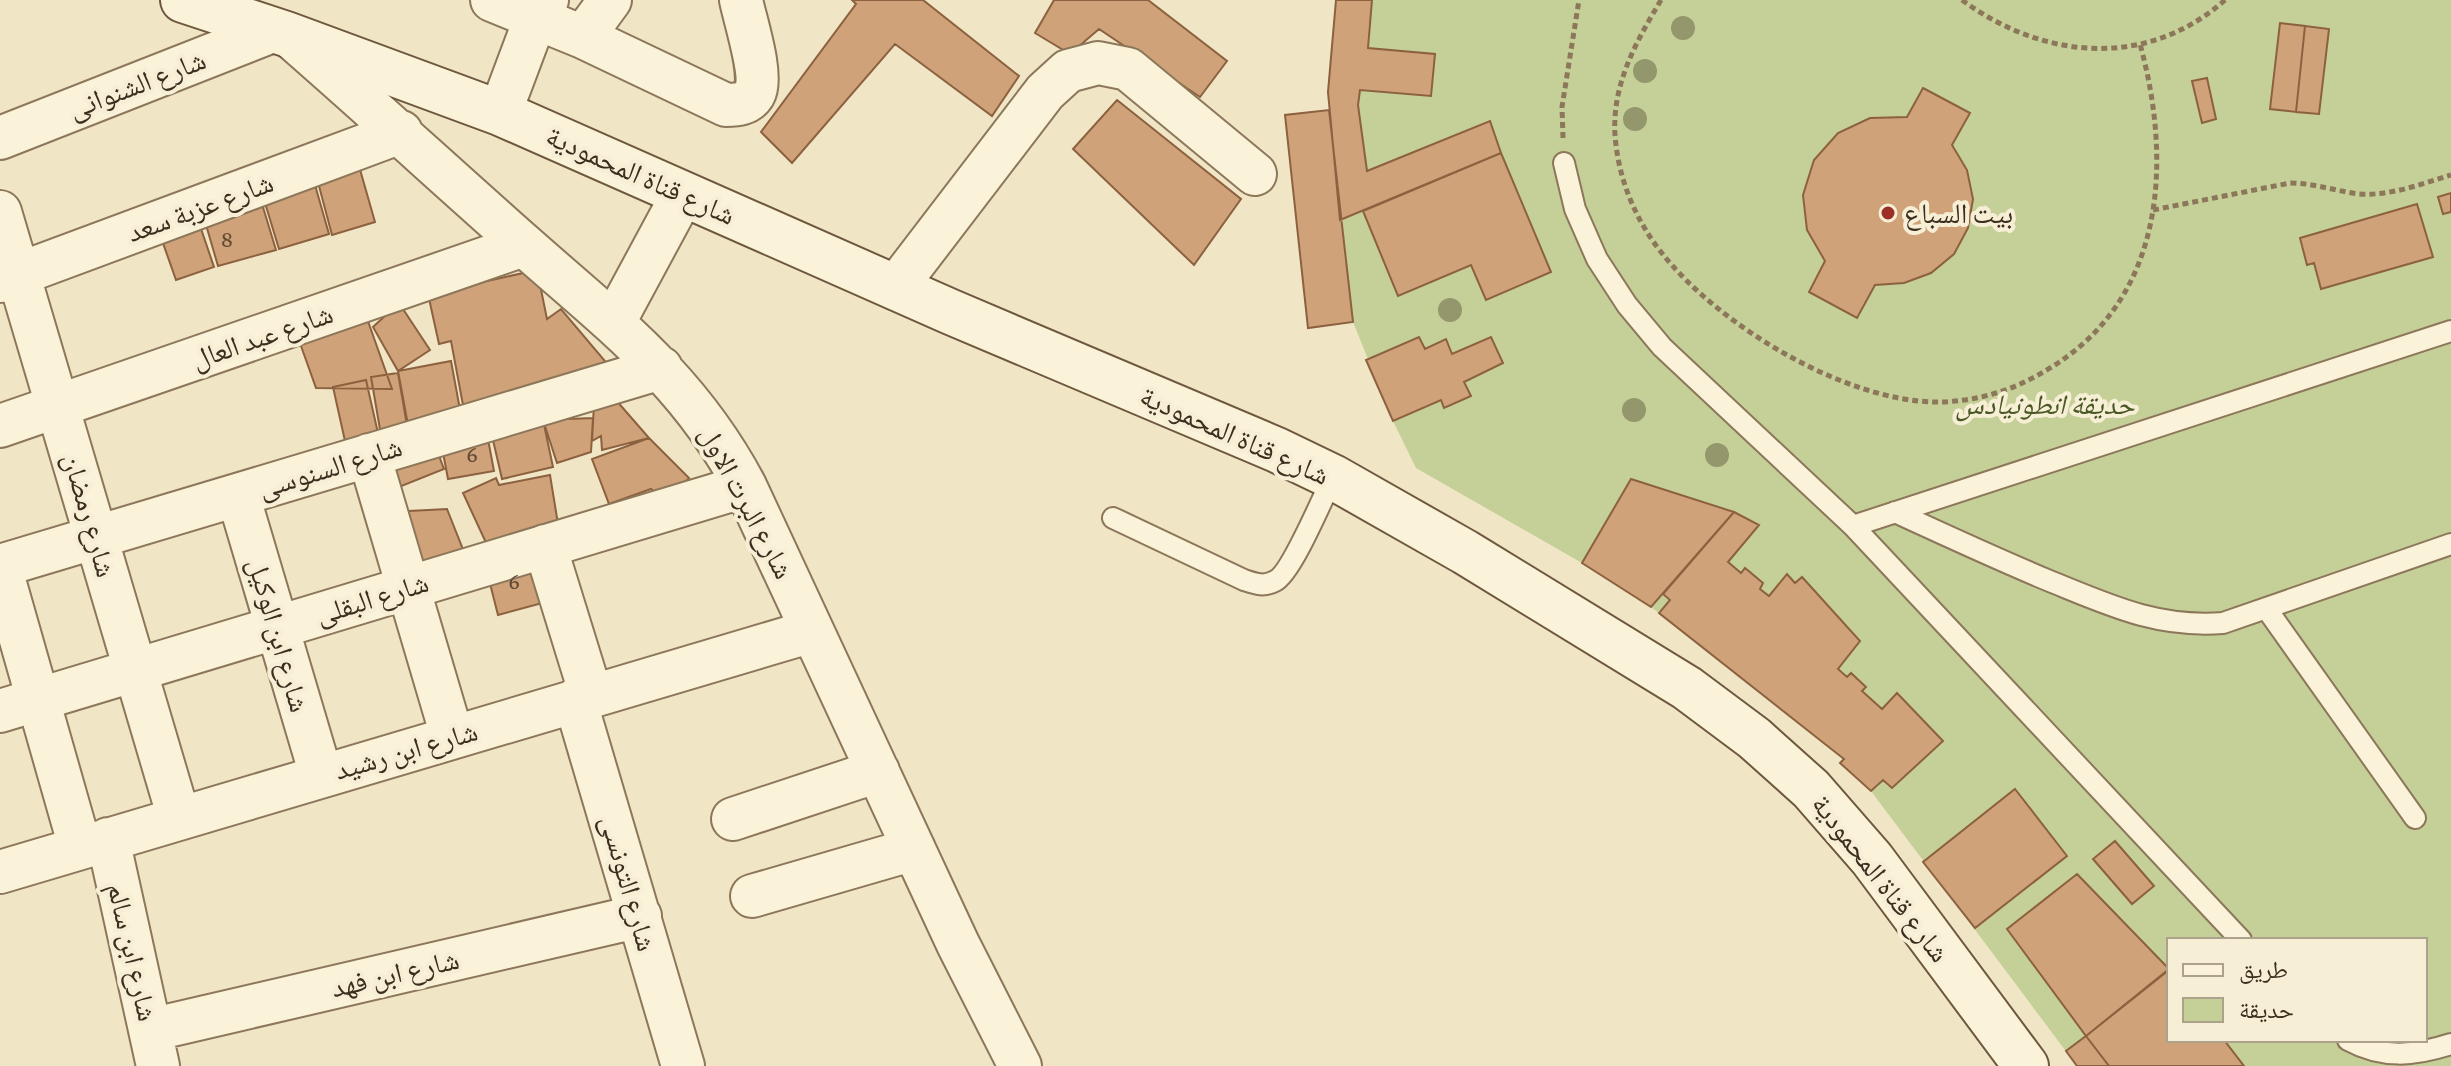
<svg xmlns="http://www.w3.org/2000/svg" width="2451" height="1066" font-family="'Crimson Pro','Noto Naskh Arabic',serif">
<style>
.green{fill:#c5cf98;fill-rule:evenodd}
.building{fill:#cfa279;stroke:#8c613f;stroke-width:2}
.lines{fill:none;stroke-linecap:round;stroke-linejoin:round}
.lane-casing{stroke:#8c775a;stroke-width:24}
.street-casing{stroke:#8c775a;stroke-width:46}
.secondary-casing{stroke:#6e583d;stroke-width:48}
.path{stroke:#8c775a;stroke-width:5;stroke-dasharray:6 4;stroke-linecap:butt}
.lane{stroke:#faf2d9;stroke-width:20}
.street{stroke:#faf2d9;stroke-width:42}
.secondary{stroke:#faf2d9;stroke-width:44}
.tree{fill:#94976c}
.poi-dot{fill:#9d2d27;stroke:#f7efd5;stroke-width:3}
.labels{text-anchor:middle;stroke-width:8;stroke-linejoin:round;paint-order:stroke}
.number-label{font-size:24px;fill:#604b35}
.street-label{font-size:28px;fill:#3b2e1e;stroke:#f7efd5}
.poi-label{font-size:28px;fill:#3b2e1e;stroke:#f7efd5;text-anchor:start}
.park-label{font-size:28px;font-style:italic;fill:#495824;stroke:#f7efd5}
</style>
<rect width="100%" height="100%" fill="#f0e5c5"/>
<path class="green" d="M1336 0H2451V1066H2077L1871 791 1840 763 1843 758 1651 607 1582 563 1416 468 1393 421 1353 322 1328 92ZM2169 940H2425V1040H2169Z"/>
<path class="building" d="M852 0H923L1019 76 992 116 895 44 792 163 761 132 856 4Z
M1054 0H1148L1227 61 1200 97 1099 29 1070 54 1035 33Z
M1336 0H1372L1368 48 1435 54 1431 96 1360 90 1358 105 1367 171 1490 121 1501 153 1340 220 1328 92Z
M2280 23 2305 26 2296 112 2270 109Z
M2305 26 2329 29 2319 114 2296 112Z
M2207 78 2216 119 2202 123 2192 81Z
M1923 88 1970 113 1952 145 1967 170 1973 199 1968 228 1954 254 1931 273 1904 283 1875 285 1857 318 1809 292 1825 261 1807 230 1803 195 1814 160 1838 133 1870 118 1907 117Z
M1117 100 1241 199 1194 265 1073 149Z
M1329 110 1353 322 1308 328 1285 115Z
M1501 153 1551 272 1486 300 1471 265 1398 296 1363 211Z
M357 159 375 222 332 235 315 171Z
M313 178 329 234 279 249 262 193Z
M2451 193V212L2443 214 2438 197Z
M259 194 276 250 218 266 202 211Z
M2417 204 2433 257 2321 289 2314 263 2307 265 2300 238Z
M197 217 214 267 176 280 158 229Z
M537 270 547 319 561 309 610 367 556 387 463 405 451 341 439 344 428 294Z
M399 303 430 350 398 371 373 327Z
M364 310 392 389 316 388 296 332Z
M1419 337 1425 349 1446 339 1452 354 1491 337 1503 363 1464 382 1471 396 1444 408 1441 400 1393 421 1366 360Z
M451 361 461 415 408 425 398 371Z
M398 373 409 437 382 441 371 377Z
M366 380 380 442 347 450 333 387Z
M615 399 649 438 602 450 601 436 592 441 594 404Z
M593 418 591 452 557 463 543 420Z
M543 420 553 467 502 479 490 427Z
M487 434 494 471 448 479 441 442Z
M649 438 689 478 666 502 651 489 609 504 592 459Z
M434 443 444 469 394 489 383 462Z
M550 475 559 530 488 547 463 493 496 478 499 485Z
M1631 479 1734 512 1651 607 1582 563Z
M447 509 464 552 414 570 400 521 409 511Z
M1734 512 1759 525 1728 562 1741 573 1745 568 1763 583 1760 589 1769 596 1787 574 1795 583 1802 577 1860 641 1838 669 1847 677 1851 673 1866 687 1862 691 1882 709 1897 693 1943 741 1892 788 1883 780 1871 791 1840 763 1844 759 1659 613 1670 600 1663 594Z
M545 552 557 599 498 615 486 568Z
M2015 789 2067 856 1975 928 1923 862Z
M2115 841 2154 886 2132 904 2093 859Z
M2077 874 2169 969 2086 1036 2007 929Z
M2169 970V1040H2224L2244 1066H2109L2086 1036Z
M2086 1036 2109 1066H2077L2066 1051Z"/>
<g class="lines">
<g class="lane-casing">
<path id="lane" d="M1564 163 1575 209 1597 259 1627 305 1662 347 1853 526 2241 940
M1895 512C1947 536 1999 560 2052 582 2111 606 2158 628 2223 623L2451 544
M1113 518 1244 580C1256 584 1264 587 1275 581 1291 574 1323 497 1333 477
M1853 526 2451 331
M2266 608 2415 818
M2348 1040C2383 1059 2414 1056 2451 1044"/>
</g>
<g class="street-casing">
<path id="street" d="M492 0 583 37 726 105C737 105 748 104 754 94 764 77 745 20 741 0
M583 37 610 0
M292 38C370 106 446 176 524 245 612 323 688 379 745 486L958 944 1020 1066
M500 113 536 17 547 0
M0 138 275 30
M0 212 179 818
M0 281 401 132
M895 288 1045 92 1068 71 1098 63 1128 69 1255 174
M614 322 683 194
M0 426 524 245
M369 455 452 736
M238 495 321 775
M545 546 591 695
M0 566 661 368
M0 566 80 847
M575 700 683 1066
M0 711 745 486
M733 819 878 771
M108 839 158 1066
M0 872 812 631
M752 896 914 849
M150 1030 640 916"/>
</g>
<g class="secondary-casing">
<path id="secondary" d="M183 0 286 34 500 113 951 312 1277 450 1333 477 1465 552 1687 688 1754 738 1811 789 1872 859 2026 1066"/>
</g>
<path class="path" d="M1661 0C1636 42 1612 84 1615 135 1618 178 1635 219 1661 252 1717 324 1843 401 1936 402 1975 402 2012 391 2045 371 2165 302 2173 164 2140 44
M1962 0C2042 59 2146 70 2225 0
M1563 138 1562 107 1579 0
M2153 210 2290 183C2314 183 2335 191 2359 194 2391 196 2421 184 2451 175"/>
<use href="#lane" class="lane"/>
<use href="#street" class="street"/>
<use href="#secondary" class="secondary"/>
</g>
<g class="tree">
<circle cx="1683" cy="28" r="12"/>
<circle cx="1645" cy="71" r="12"/>
<circle cx="1635" cy="119" r="12"/>
<circle cx="1450" cy="310" r="12"/>
<circle cx="1634" cy="410" r="12"/>
<circle cx="1717" cy="455" r="12"/>
</g>
<circle class="poi-dot" cx="1888" cy="213" r="8"/>
<g class="labels">
<g class="number-label">
<text x="227" y="247">8</text>
<text x="472" y="462">6</text>
<text x="514" y="589">6</text>
</g>
<g class="street-label">
<text transform="translate(137 84) rotate(-21)" y="10">شارع الشنوانى</text>
<text transform="translate(641 175) rotate(24)" y="10">شارع قناة المحمودية</text>
<text transform="translate(200 207) rotate(-20)" y="10">شارع عزبة سعد</text>
<text transform="translate(262 336) rotate(-19)" y="10">شارع عبد العال</text>
<text transform="translate(1235 435) rotate(24)" y="10">شارع قناة المحمودية</text>
<text transform="translate(330 467) rotate(-17)" y="10">شارع السنوسى</text>
<text transform="translate(747 502) rotate(62)" y="10">شارع البرت الاول</text>
<text transform="translate(90 515) rotate(74)" y="10">شارع رمضان</text>
<text transform="translate(372 598) rotate(-17)" y="10">شارع البقلى</text>
<text transform="translate(279 635) rotate(74)" y="10">شارع ابن الوكيل</text>
<text transform="translate(406 750) rotate(-16)" y="10">شارع ابن رشيد</text>
<text transform="translate(1881 878) rotate(52)" y="10">شارع قناة المحمودية</text>
<text transform="translate(629 883) rotate(74)" y="10">شارع التونسى</text>
<text transform="translate(133 952) rotate(77)" y="10">شارع ابن سالم</text>
<text transform="translate(395 973) rotate(-13)" y="10">شارع ابن فهد</text>
</g>
<g class="poi-label">
<text x="1904" y="223">بيت السباع</text>
</g>
<g class="park-label">
<text x="2045" y="414">حديقة انطونيادس</text>
</g>
</g>
<rect x="2167" y="938" width="260" height="104" fill="#f7efd5" stroke="#aca28c" stroke-width="2"/>
<rect x="2183" y="964" width="40" height="12" fill="#faf2d9" stroke="#aca28c" stroke-width="2"/>
<text x="2239" y="978" font-size="24" fill="#3b2e1e">طريق</text>
<rect x="2183" y="998" width="40" height="24" fill="#c5cf98" stroke="#aca28c" stroke-width="2"/>
<text x="2239" y="1018" font-size="24" fill="#3b2e1e">حديقة</text>
</svg>
